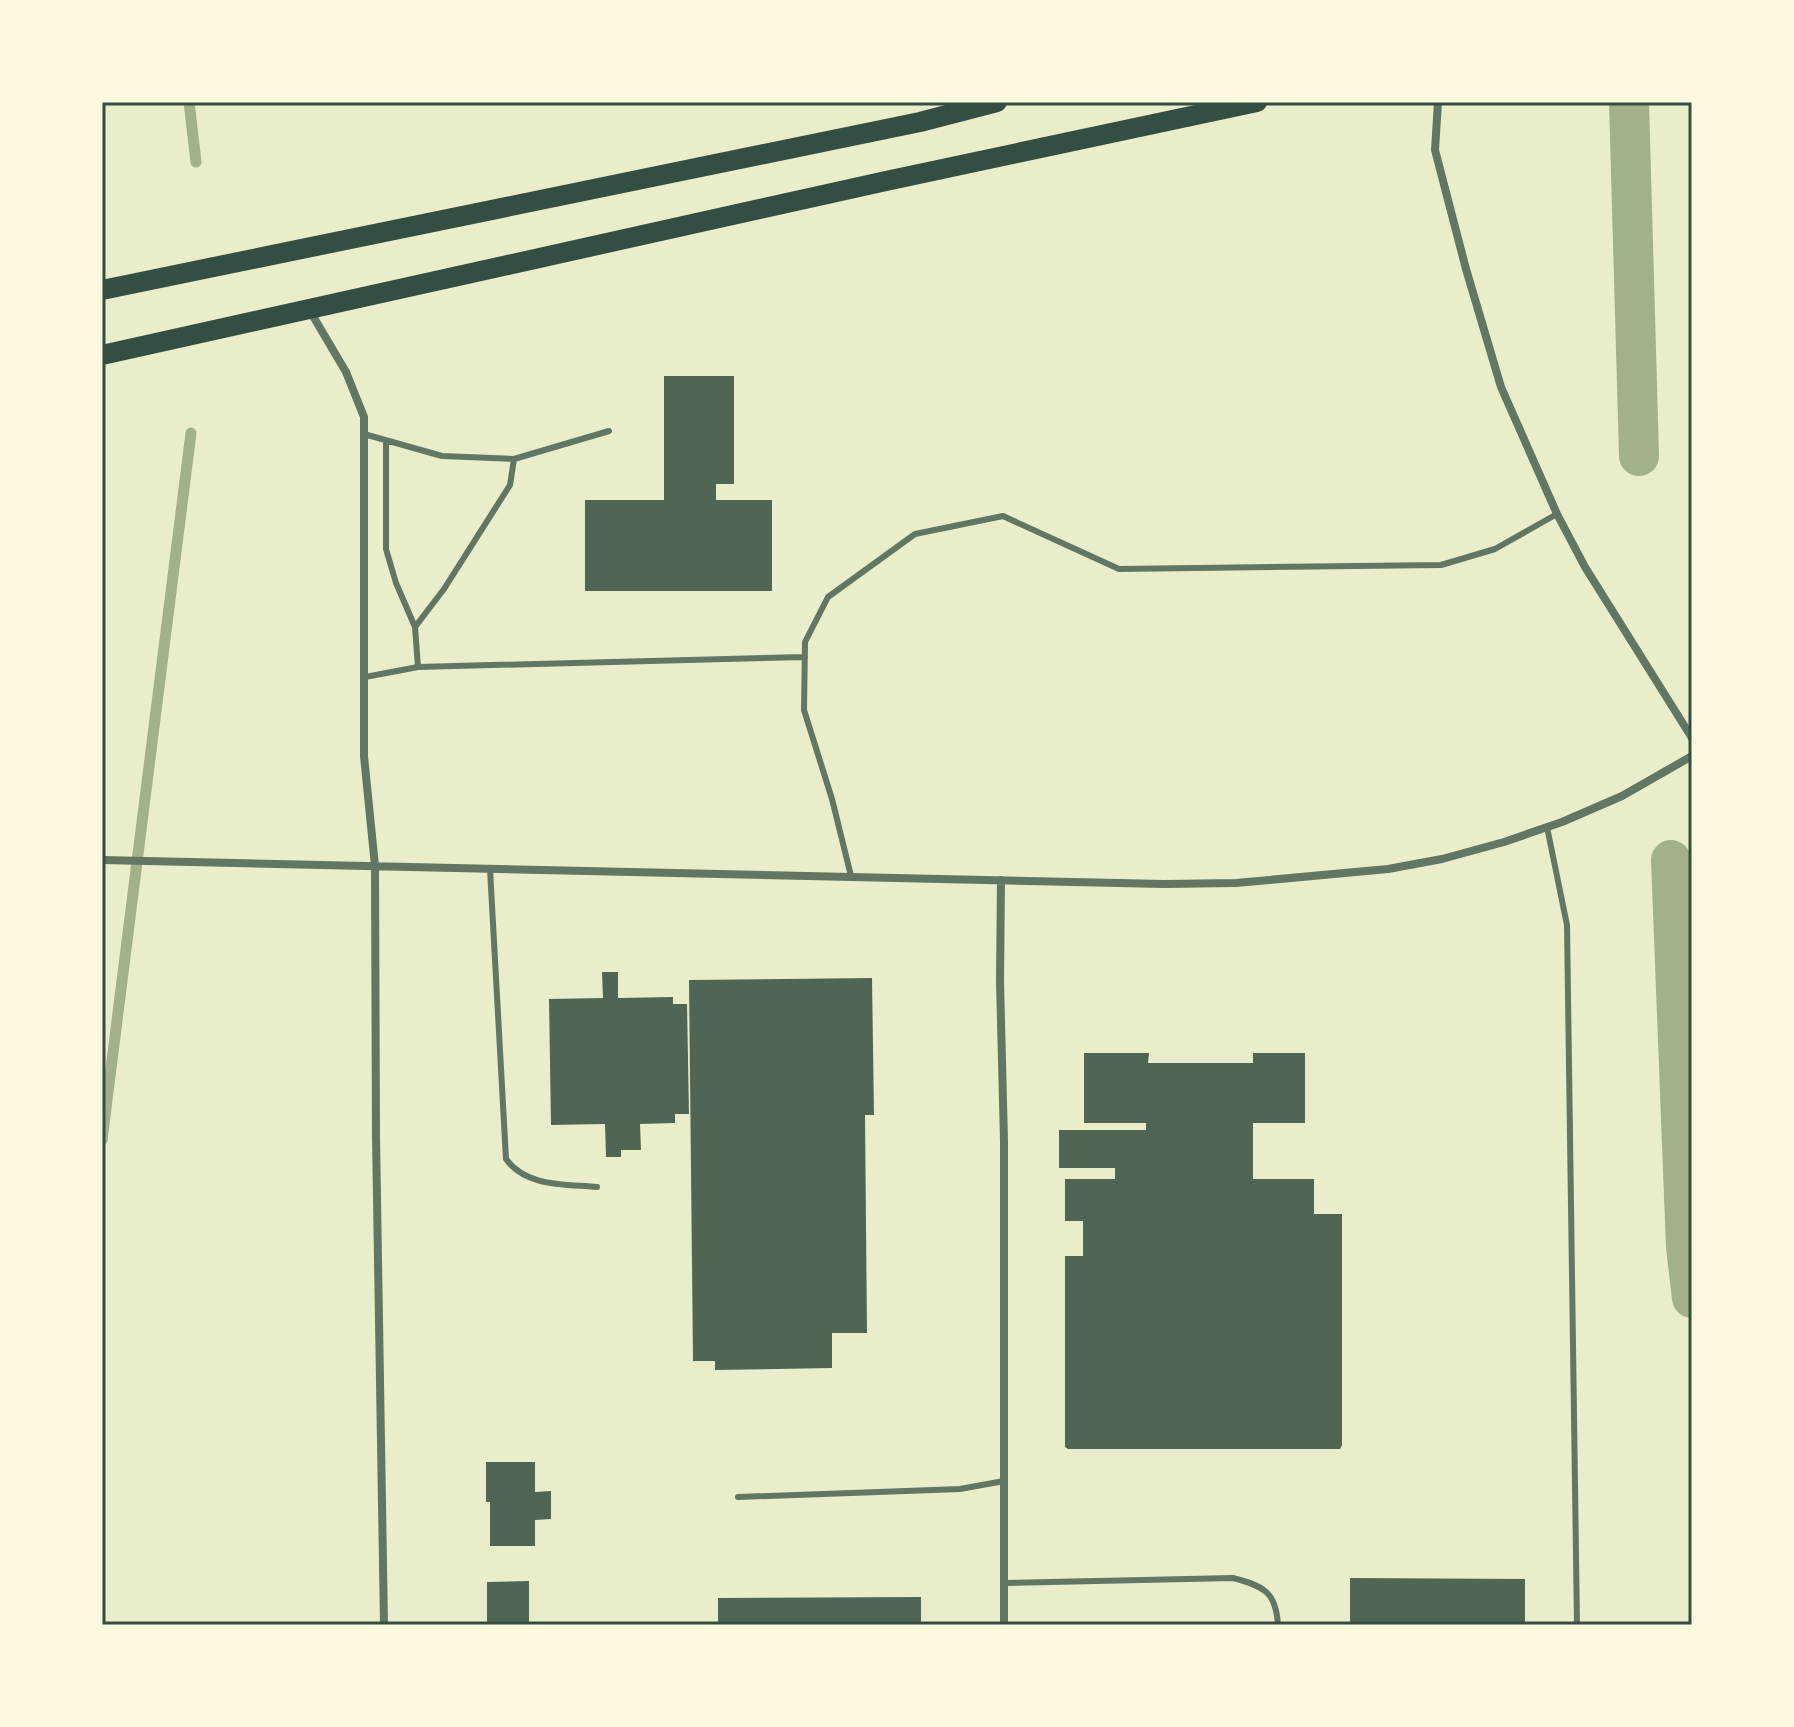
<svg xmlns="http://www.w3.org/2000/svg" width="1794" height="1727" font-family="Commissioner,sans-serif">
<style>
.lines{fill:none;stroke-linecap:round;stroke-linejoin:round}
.stream{stroke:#a3b18a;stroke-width:11}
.canal{stroke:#a3b18a;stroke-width:40}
.building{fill:#4f6655}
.service{stroke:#617663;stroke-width:6}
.minor{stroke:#617663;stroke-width:8}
.primary{stroke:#344e41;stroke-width:20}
.neatline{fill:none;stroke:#344e41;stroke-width:3}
</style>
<rect width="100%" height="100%" fill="#e9edc9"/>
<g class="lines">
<path class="stream" d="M189 102 196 162
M102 1140 191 433"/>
<path class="canal" d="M1629 102 1639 456
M1671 860 1686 1247 1692 1298"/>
</g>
<path class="building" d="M664 376H734V484H716V500H772V591H585V500H664Z
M602 972H618V998L673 997V1004H687L689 1114H675V1123L640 1124 641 1150H621V1157H606L605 1124 551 1125 549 999 603 998Z
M872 978 874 1115H865L867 1333H832V1368L715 1370V1361H693L689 980Z
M1084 1053H1149L1148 1063H1253V1053H1305V1123H1253V1179H1314V1214H1342V1445L1340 1449H1068L1065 1447V1256H1083V1221H1065V1179H1115V1168H1059V1130H1146V1123H1084Z
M486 1462H535V1492L551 1491V1519L535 1520V1546H490V1502H486Z
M1350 1578 1525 1579V1625H1350Z
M529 1581V1625H487V1582Z
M921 1597V1625H718V1598Z"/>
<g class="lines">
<path class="service" d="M364 434 442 456 514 459 609 431
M386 440V549L396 583 415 627
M418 667 415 627 444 589 510 485 514 459
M365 677 418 667 805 657
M1547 827 1567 925 1577 1625
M490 869 506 1159C526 1187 565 1184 597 1187
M851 876 832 799 804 710 805 642 828 597 915 534 1003 516 1119 569 1441 565 1495 549 1557 514
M738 1497 960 1489 1004 1481
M1004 1583 1233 1578C1264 1586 1276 1592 1278 1625"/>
<path class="minor" d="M1438 102 1435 150 1466 269 1501 387 1557 514 1585 567 1692 738
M310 311 346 372 364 417V756L375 866 376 1137 384 1625
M102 860 1164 884 1236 883 1388 869 1442 859 1504 842 1562 822 1622 796 1692 756
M1001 880 1000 981 1004 1141V1625"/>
<path class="primary" d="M102 290 920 122 997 102
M102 355 886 181 1257 102"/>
</g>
<rect width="1794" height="1727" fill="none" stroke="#fefae0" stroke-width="208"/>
<rect x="104" y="104" width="1586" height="1519" class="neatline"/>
</svg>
